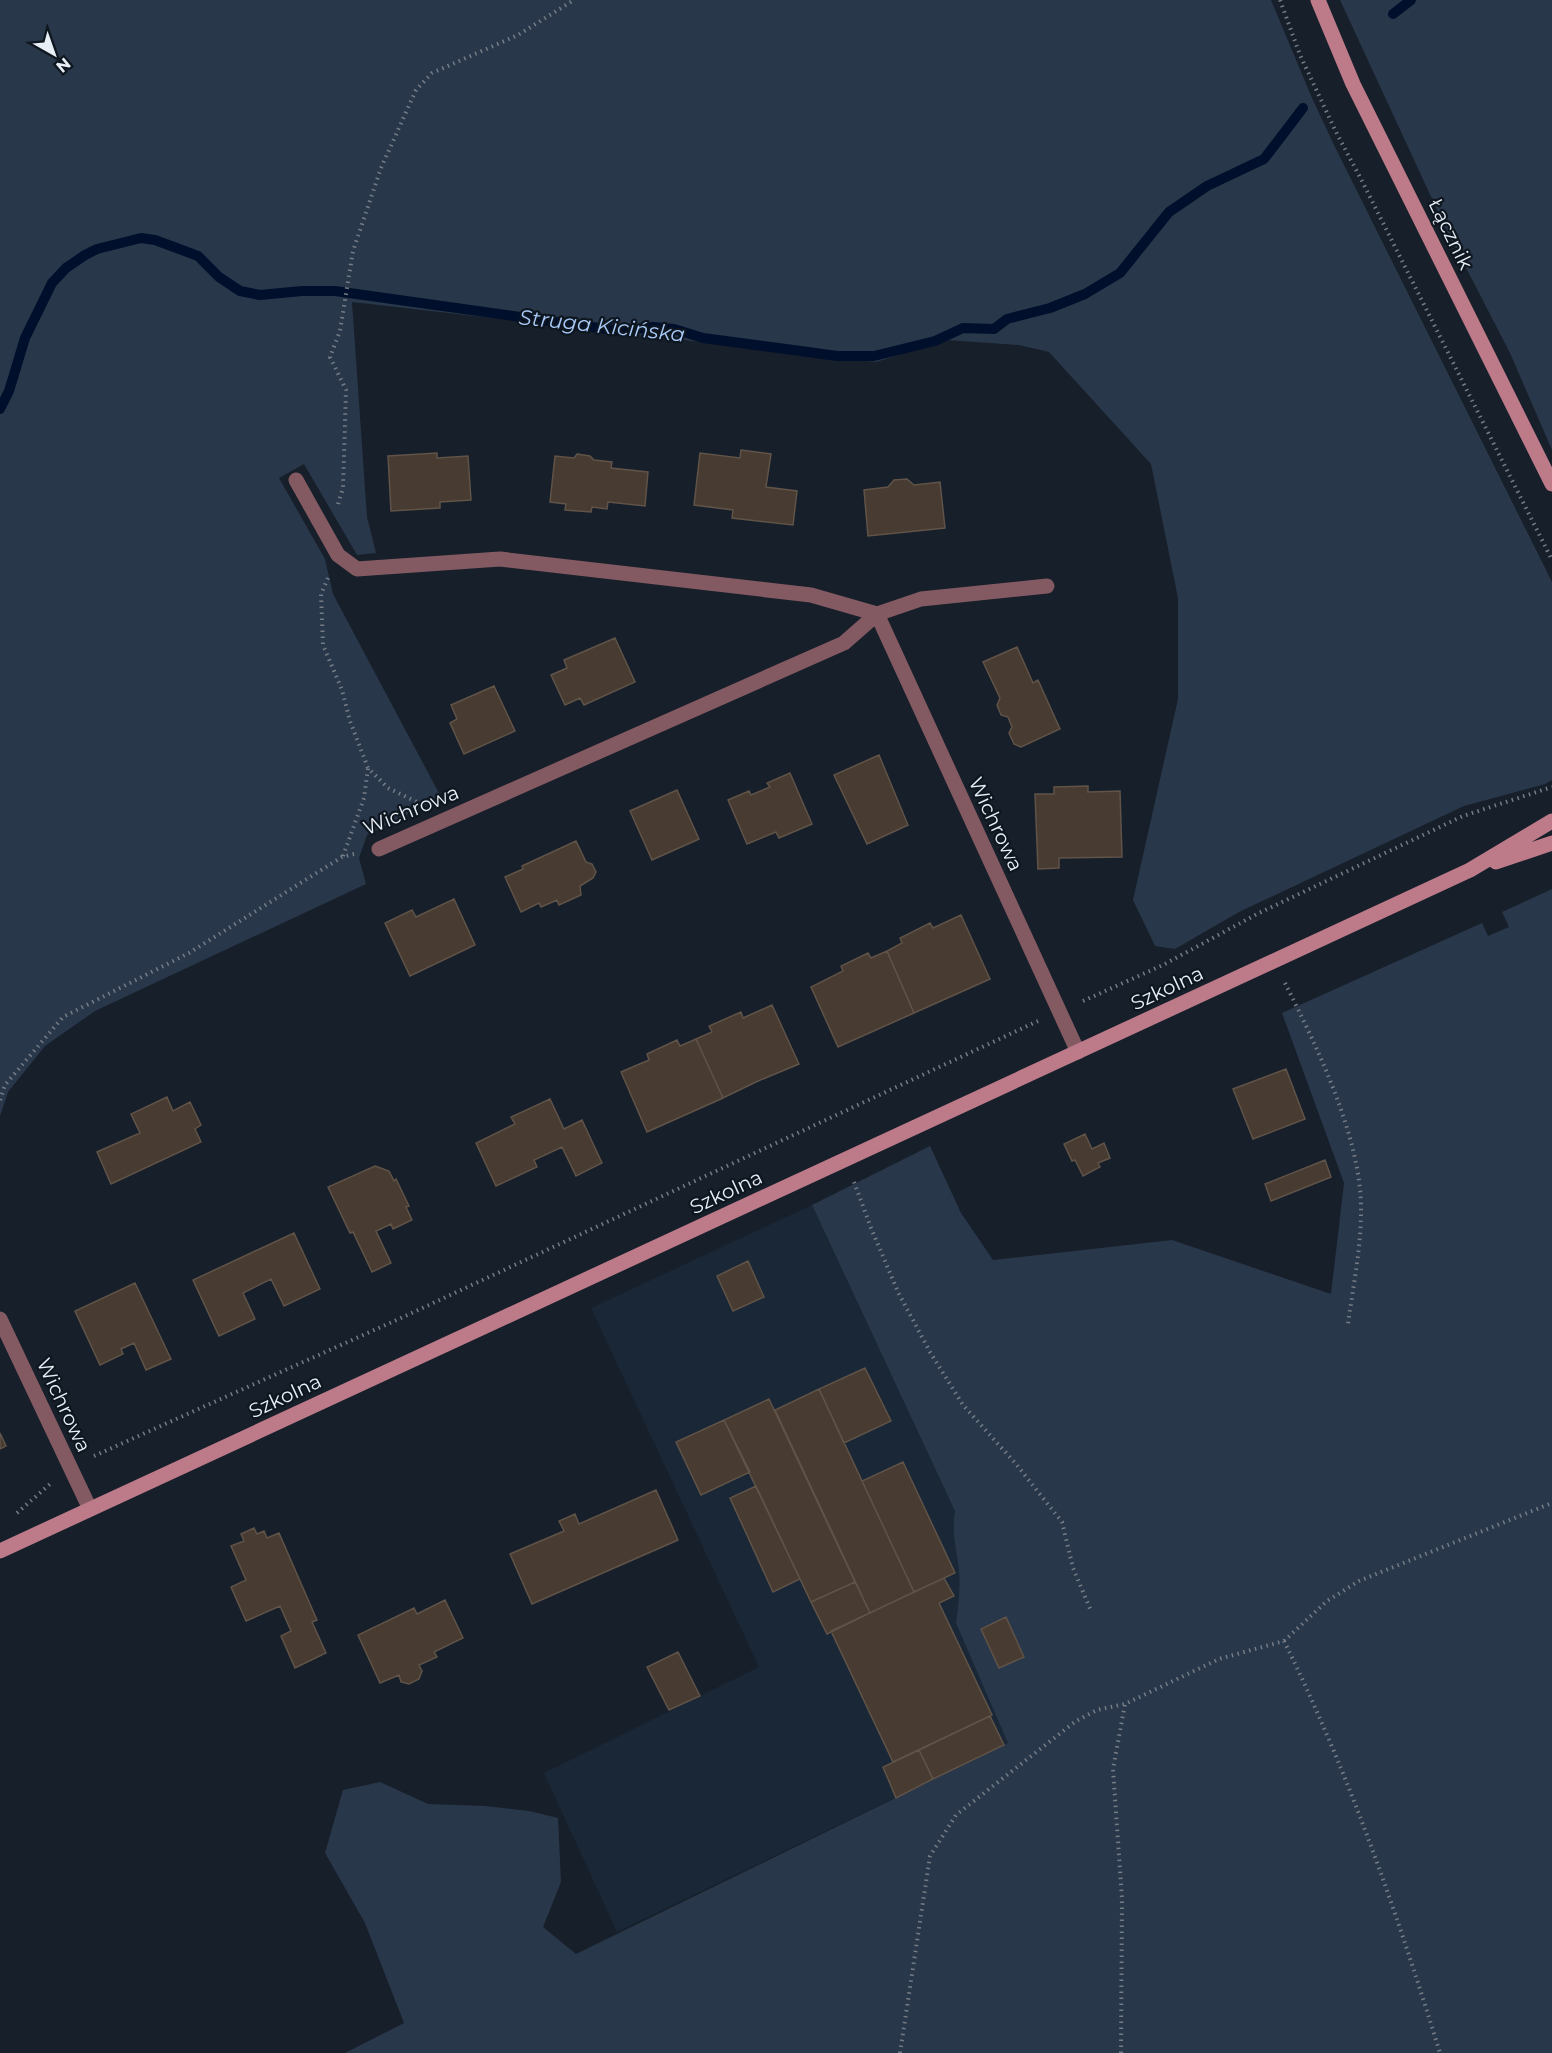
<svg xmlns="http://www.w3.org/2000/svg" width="1552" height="2053" font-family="Montserrat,sans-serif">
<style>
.built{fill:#1a2737}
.green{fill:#29374a}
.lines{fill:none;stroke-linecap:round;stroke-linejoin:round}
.stream{stroke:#000f2b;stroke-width:10}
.building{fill:#483b31;stroke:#605348;stroke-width:1.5}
.path{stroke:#757c86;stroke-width:4;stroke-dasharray:1.5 4.5;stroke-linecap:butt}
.lane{stroke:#835a62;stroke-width:15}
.street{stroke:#835a62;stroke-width:15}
.secondary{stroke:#bd7b89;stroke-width:15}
.labels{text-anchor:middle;stroke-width:4.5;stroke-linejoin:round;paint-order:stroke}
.street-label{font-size:20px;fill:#e8eef6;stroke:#0e1620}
.water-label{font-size:21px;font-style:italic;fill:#a9caf8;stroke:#0e1620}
</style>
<rect width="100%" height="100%" fill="#171f2a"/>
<path class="built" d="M812 1205 1054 1721 617 1932 544 1773 759 1667 591 1308Z"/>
<path class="green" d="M0 0H1271L1312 98 1334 145 1552 582V780L1545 784 1464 806 1239 912 1175 949 1155 946 1133 900 1178 699V598L1151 464 1049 352 1019 345 947 340 876 362 352 302 367 517 376 553 357 555 304 464 279 478 325 559 333 594 441 797 367 835 359 858 366 884 95 1011 45 1046 8 1092 0 1116Z
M1340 0H1552V450L1510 353 1446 229Z
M1552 889V2053H345L404 2023 365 1923 325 1853 343 1790 380 1782 428 1804 485 1806 529 1811 558 1818 561 1882 543 1927 576 1954 1008 1743 956 1623C959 1603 961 1582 958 1562 955 1541 952 1532 955 1511L812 1205 930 1146 961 1213 993 1260 1172 1240 1331 1294 1344 1183 1282 1013 1482 923 1488 936 1509 927 1502 912Z"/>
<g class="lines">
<path class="stream" d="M1393 14 1411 0
M0 409 9 391 25 338 52 283 66 268 85 255 97 249 141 238 155 240 198 256 219 277 240 291 260 295 302 291H335L621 331 653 327 674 329 703 338 808 352 837 356H874L935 341 963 328 994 329 1007 319 1050 308 1085 294 1120 273 1169 212 1207 186 1264 159 1303 108"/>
</g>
<path class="building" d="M741 450 771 454 766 487 797 491 793 525 732 518 733 510 694 505 700 453 740 458Z
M437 453V458L468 456 471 500 440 502V508L391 511 388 456Z
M577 454 590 456 594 460 612 462 611 468 648 472 645 506 608 502 607 509 592 507 591 512 565 510 566 504 550 502 555 456 574 458Z
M907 479 914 485 940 482 945 528 868 536 864 490 888 487 894 480Z
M615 638 635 682 584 705 580 698 565 705 551 675 567 668 564 660Z
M1017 647 1033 683 1038 680 1060 729 1021 747 1014 744 1009 733 1012 727 1008 717 1001 715 997 705 1000 698 983 662Z
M494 686 515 731 464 754 450 723 457 719 451 705Z
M879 755 908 825 867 844 834 775Z
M790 773 812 824 779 838 776 832 747 844 728 800 749 791 751 795 770 787 767 783Z
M1088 786V792L1120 791 1122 857 1059 858V868L1038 869 1035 794H1054V787Z
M677 790 699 839 652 860 630 811Z
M576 841 586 862 592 864 596 872 593 878 580 886 581 895 559 905 557 900 541 907 539 903 521 912 505 877 523 869 522 866Z
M454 899 475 945 410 976 385 923 412 910 416 917Z
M961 915 990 979 914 1013 887 951 902 943 900 938 930 923 933 928Z
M887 951 914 1013 838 1047 811 987 843 971 841 966 868 953 871 958Z
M772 1005 799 1064 758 1081 723 1098 696 1039 712 1032 709 1026 741 1012 743 1018Z
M696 1039 723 1098 647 1132 621 1072 649 1060 647 1054 677 1040 680 1046Z
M1286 1069 1305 1119 1253 1139 1233 1089Z
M167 1097 173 1111 190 1102 201 1125 195 1129 201 1142 111 1184 97 1152 140 1133 131 1114Z
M550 1099 564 1129 582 1120 602 1163 576 1176 562 1147 534 1160 537 1167 496 1186 476 1143 515 1124 511 1117Z
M1085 1134 1092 1149 1104 1143 1110 1158 1098 1163 1100 1167 1083 1176 1075 1160 1072 1161 1064 1144Z
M1325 1160 1331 1177 1271 1201 1265 1184Z
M375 1166 389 1171 394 1181 396 1179 409 1206 406 1207 412 1220 393 1229 391 1224 376 1231 391 1263 372 1272 353 1232 350 1233 328 1187Z
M294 1233 320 1289 284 1306 271 1279 243 1293 255 1319 219 1336 193 1280Z
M748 1261 764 1297 733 1311 717 1276Z
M135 1283 171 1359 146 1370 134 1343 121 1349 123 1354 100 1365 75 1311Z
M865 1368 891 1421 844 1443 819 1389Z
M819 1389 914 1592 870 1613 775 1410Z
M769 1399 855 1582 811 1602 724 1420Z
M724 1420 750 1472 701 1495 676 1442Z
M0 1433 6 1446 0 1449Z
M903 1462 955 1573 914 1592 862 1481Z
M756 1486 800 1579 773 1592 730 1498Z
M656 1490 678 1540 532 1604 510 1554 564 1531 559 1521 575 1514 579 1524Z
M254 1528 257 1534 264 1531 267 1538 279 1533 317 1620 312 1622 326 1653 295 1668 281 1636 291 1631 280 1606 246 1621 231 1587 246 1580 231 1546 244 1541 241 1534Z
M944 1578 954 1596 939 1603 992 1715 893 1762 831 1631Z
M855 1582 870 1613 827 1634 811 1602Z
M445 1600 463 1638 434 1652 437 1657 419 1665 422 1671 419 1679 409 1684 401 1682 399 1675 380 1683 358 1635 414 1608 417 1614Z
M1006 1617 1024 1657 999 1668 981 1629Z
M678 1652 700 1696 669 1710 647 1667Z
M990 1716 1004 1745 933 1779 919 1750Z
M919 1750 933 1779 896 1798 883 1767Z"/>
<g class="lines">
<path class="path" d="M1280 0 1300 55 1337 134 1361 179 1552 560
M338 504 343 488 346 390 330 357 340 331 353 251 381 168 416 90 432 73 518 35 574 0
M328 578 321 594 323 645 342 690 350 721 368 768 388 788 419 803
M343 856 364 798 368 768
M1285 983C1317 1047 1362 1139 1361 1211 1361 1248 1353 1287 1348 1324
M1083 1001 1163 965 1257 914 1463 816 1552 787
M0 1100 5 1085 63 1017 189 953 342 857 354 854
M854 1182 871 1228 898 1292 930 1352 963 1405 1016 1464 1062 1522 1073 1568 1091 1611
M94 1456 401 1318 1038 1021
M17 1513 50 1484
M1284 1641 1327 1601 1359 1581 1552 1503
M900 2053 930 1856 956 1815 1076 1721 1097 1710 1125 1704 1219 1659 1284 1641C1349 1773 1397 1913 1440 2053
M1121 2053 1122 1899 1113 1769 1125 1704"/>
<path class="lane" d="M877 614 921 599 1047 586"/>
<path class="street" d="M296 480 338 555 357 569 500 559 811 595 877 614 1078 1052
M379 849 844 643 877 614
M0 1319 90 1509"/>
<path class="secondary" d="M1318 0 1353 84 1552 484
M1496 862 1552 843
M0 1551 1470 870 1552 821"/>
</g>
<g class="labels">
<g class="street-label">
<text transform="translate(1451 234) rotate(64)" y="7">Łącznik</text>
<text transform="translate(411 810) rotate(-22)" y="7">Wichrowa</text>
<text transform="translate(996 824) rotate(65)" y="7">Wichrowa</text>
<text transform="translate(1167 988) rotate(-25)" y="7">Szkolna</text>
<text transform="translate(726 1192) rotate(-25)" y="7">Szkolna</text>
<text transform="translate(285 1396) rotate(-25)" y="7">Szkolna</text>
<text transform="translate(64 1405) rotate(65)" y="7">Wichrowa</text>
</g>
<g class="water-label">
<text transform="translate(602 326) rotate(6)" y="7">Struga Kicińska</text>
</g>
</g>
<g transform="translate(54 54) rotate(140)" stroke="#0e1620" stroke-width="4.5" paint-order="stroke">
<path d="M0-4.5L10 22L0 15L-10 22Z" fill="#e8eef6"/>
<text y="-9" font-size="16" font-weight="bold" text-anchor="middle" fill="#e8eef6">N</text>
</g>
</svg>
